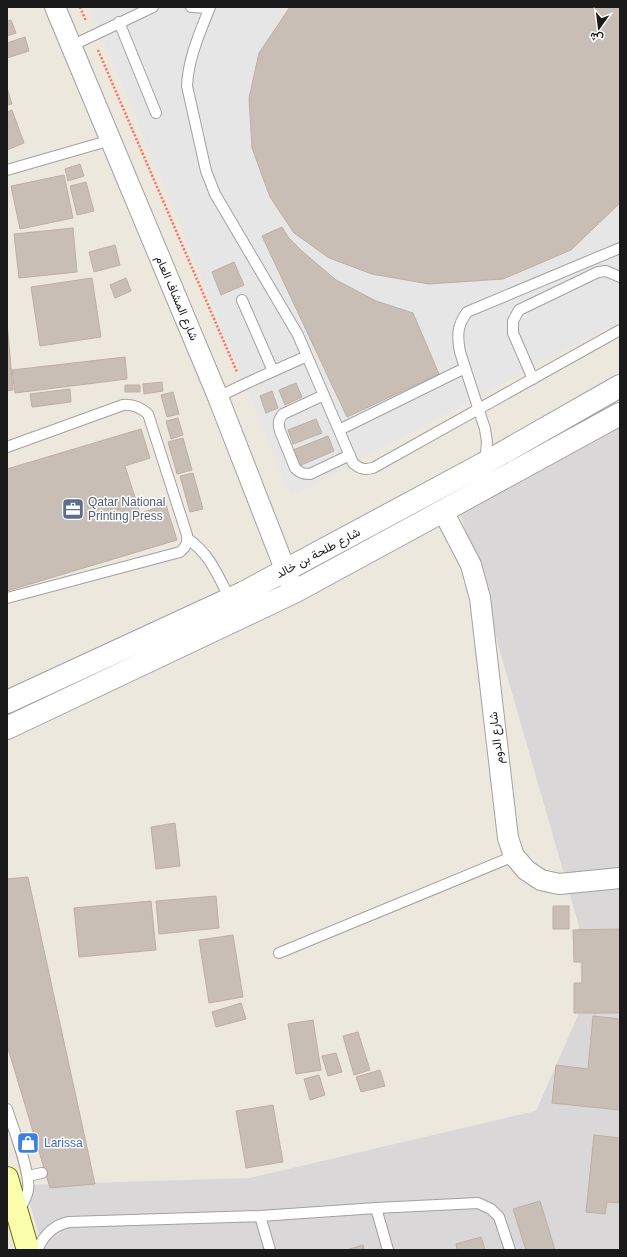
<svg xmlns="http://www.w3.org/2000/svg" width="627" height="1257" font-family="Arial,Vazirmatn,sans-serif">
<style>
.residential{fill:#d9d7d7}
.parking{fill:#e6e6e6}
.building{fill:#c9beb5;stroke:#c0aea0}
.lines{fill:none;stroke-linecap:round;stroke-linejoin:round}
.service-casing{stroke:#a1a1a1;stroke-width:12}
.minor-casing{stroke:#a1a1a1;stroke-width:22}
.tertiary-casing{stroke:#a1a1a1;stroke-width:24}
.secondary-casing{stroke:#677300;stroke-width:24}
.path{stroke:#ff6e5e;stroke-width:2.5;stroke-dasharray:2 2;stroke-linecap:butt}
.service{stroke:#fff;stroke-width:10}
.minor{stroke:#fff;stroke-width:20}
.tertiary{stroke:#fff;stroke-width:22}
.secondary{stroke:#fafeac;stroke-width:22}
.labels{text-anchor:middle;stroke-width:3;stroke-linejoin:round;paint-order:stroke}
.street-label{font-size:12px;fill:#1a1a1a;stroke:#fff}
.service-label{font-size:12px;fill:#4e5e75;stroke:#fff;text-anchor:start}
.shop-label{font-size:12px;fill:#366cbe;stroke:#fff;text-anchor:start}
</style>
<rect width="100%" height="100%" fill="#ede8de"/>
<path class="residential" d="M620 414V1250H44L24 1185 250 1178 536 1111 582 1006 579 926 458 505Z"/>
<path class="parking" d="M90 7H620V321L291 497 174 209Z"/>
<path class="building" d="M290 7H620V203L571 250 503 279 429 284 372 274 329 258 294 233 270 197 252 148 249 98 259 53Z
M11 20 16 33 7 36V21Z
M25 37 29 51 7 58V43Z
M7 88 12 104 7 105Z
M12 110 24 143 7 150V112Z
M80 164 84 176 68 181 65 169Z
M64 175 73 218 20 229 11 186Z
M86 182 94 211 77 215 70 186Z
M282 227 288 237 303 252 336 280 376 301 413 313 439 374 347 417 262 236Z
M73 228 77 272 19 278 14 234Z
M115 245 120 265 94 272 89 252Z
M234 262 244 285 221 295 212 272Z
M92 278 101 337 40 346 31 287Z
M126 278 131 291 115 298 110 285Z
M7 322 13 390 7 391Z
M125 357 127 379 15 393 12 370Z
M162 382 163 391 144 394 143 384Z
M296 383 302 397 285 405 279 390Z
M125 385H140V392H125Z
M70 389 71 402 32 407 30 394Z
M272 391 278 408 266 413 260 396Z
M173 392 179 414 167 417 161 395Z
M178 418 183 435 171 439 166 421Z
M316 419 322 433 293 444 288 430Z
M141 429 150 458 125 466 140 513 166 505 177 540 7 591V469Z
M328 436 334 451 299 466 293 450Z
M183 438 192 470 177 474 168 442Z
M193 473 203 509 190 512 180 476Z
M175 823 180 866 156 869 151 827Z
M28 877 95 1184 50 1188 7 1045V879Z
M216 896 219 928 159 934 156 901Z
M151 901 156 950 79 957 74 908Z
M553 906H569V929H553Z
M620 929V1013H574V983H582V962H574L573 930Z
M233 935 243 997 209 1003 199 940Z
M241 1003 246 1019 216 1027 212 1012Z
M593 1016 620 1019V1110L552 1103 556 1065 588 1069Z
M313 1020 321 1070 296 1074 288 1024Z
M358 1032 370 1070 354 1075 343 1036Z
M336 1053 342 1072 328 1076 322 1056Z
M380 1070 385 1086 361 1092 356 1077Z
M319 1075 325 1095 310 1100 304 1079Z
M273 1105 283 1162 246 1168 236 1111Z
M594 1135 620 1138V1203L607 1202 605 1214 586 1212Z
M540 1201 555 1250H526L513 1209Z
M481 1237 485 1250H457L456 1244Z
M363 1245 364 1250H346Z"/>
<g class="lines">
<g class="service-casing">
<path id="service" d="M191 7 209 8
M210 7C200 32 188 59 187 86L206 171 215 194 298 335 353 463C360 469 364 470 373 468L620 330
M119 22 156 113
M71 46 153 7
M7 170 111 140
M242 300 273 371
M533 379 513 333V321L519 310 598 272 606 271 620 277
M324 395 283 414C278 420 278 424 280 431L295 468C300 473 303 474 310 474L350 455
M218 397 247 383 307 356
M339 430 465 368
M7 447 123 405C133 404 140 407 148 414L187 535C188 543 186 547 180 552L7 598
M484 462 486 453 487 442 485 429 460 352C457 335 457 326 467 312L620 248
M188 539C210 554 218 576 230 599
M279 953 514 856
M7 1109C13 1128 31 1173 28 1190 27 1198 22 1205 18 1212
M28 1176 42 1173
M376 1208 388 1250
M260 1216 270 1250
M37 1250C44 1235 53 1225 69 1222L260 1216 376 1208 478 1203 491 1209 499 1217 510 1250"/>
</g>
<g class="minor-casing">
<path id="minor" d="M55 7 218 397 294 592
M443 511 471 565 480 598 508 838 514 856 526 870 541 880 559 884 620 878"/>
</g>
<g class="tertiary-casing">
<path id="tertiary" d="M7 702 243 593 483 464 620 386
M7 728 294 592 443 511 620 414"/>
</g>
<g class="secondary-casing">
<path id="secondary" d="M7 1178 28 1250"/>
</g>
<path class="path" d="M80 7 86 21
M98 50 237 372"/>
<use href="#service" class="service"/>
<use href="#minor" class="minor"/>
<use href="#tertiary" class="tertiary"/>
<use href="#secondary" class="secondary"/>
</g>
<defs>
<g id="office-square" transform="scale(1.15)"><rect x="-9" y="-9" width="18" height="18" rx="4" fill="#5c6f8a" stroke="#fff"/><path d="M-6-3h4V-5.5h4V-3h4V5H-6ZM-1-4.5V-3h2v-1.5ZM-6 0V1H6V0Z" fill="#fff"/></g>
<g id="shop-square" transform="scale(1.15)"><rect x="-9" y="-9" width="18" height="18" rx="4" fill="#3f7fe0" stroke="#fff"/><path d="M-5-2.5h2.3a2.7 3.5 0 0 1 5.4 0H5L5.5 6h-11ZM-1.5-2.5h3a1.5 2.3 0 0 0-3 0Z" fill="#fff"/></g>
</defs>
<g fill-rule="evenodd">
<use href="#office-square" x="73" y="509"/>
<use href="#shop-square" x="28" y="1143"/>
</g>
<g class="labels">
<g class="street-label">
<text transform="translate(177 298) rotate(67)" y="4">شارع المشاف العام</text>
<text transform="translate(318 553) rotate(-28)" y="4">شارع طلحة بن خالد</text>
<text transform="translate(496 738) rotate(-97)" y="4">شارع الدوم</text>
</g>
<g class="service-label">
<text x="88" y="506">Qatar National<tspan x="88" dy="14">Printing Press</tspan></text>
</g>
<g class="shop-label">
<text x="44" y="1147">Larissa</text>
</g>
</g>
<rect width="627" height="1257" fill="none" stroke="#1a1a1a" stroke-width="16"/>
<g transform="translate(599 28) rotate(194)" stroke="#ffffff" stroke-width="3" paint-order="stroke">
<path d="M0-3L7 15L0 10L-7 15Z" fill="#1a1a1a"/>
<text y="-6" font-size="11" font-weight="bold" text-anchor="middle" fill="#1a1a1a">ش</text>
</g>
</svg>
